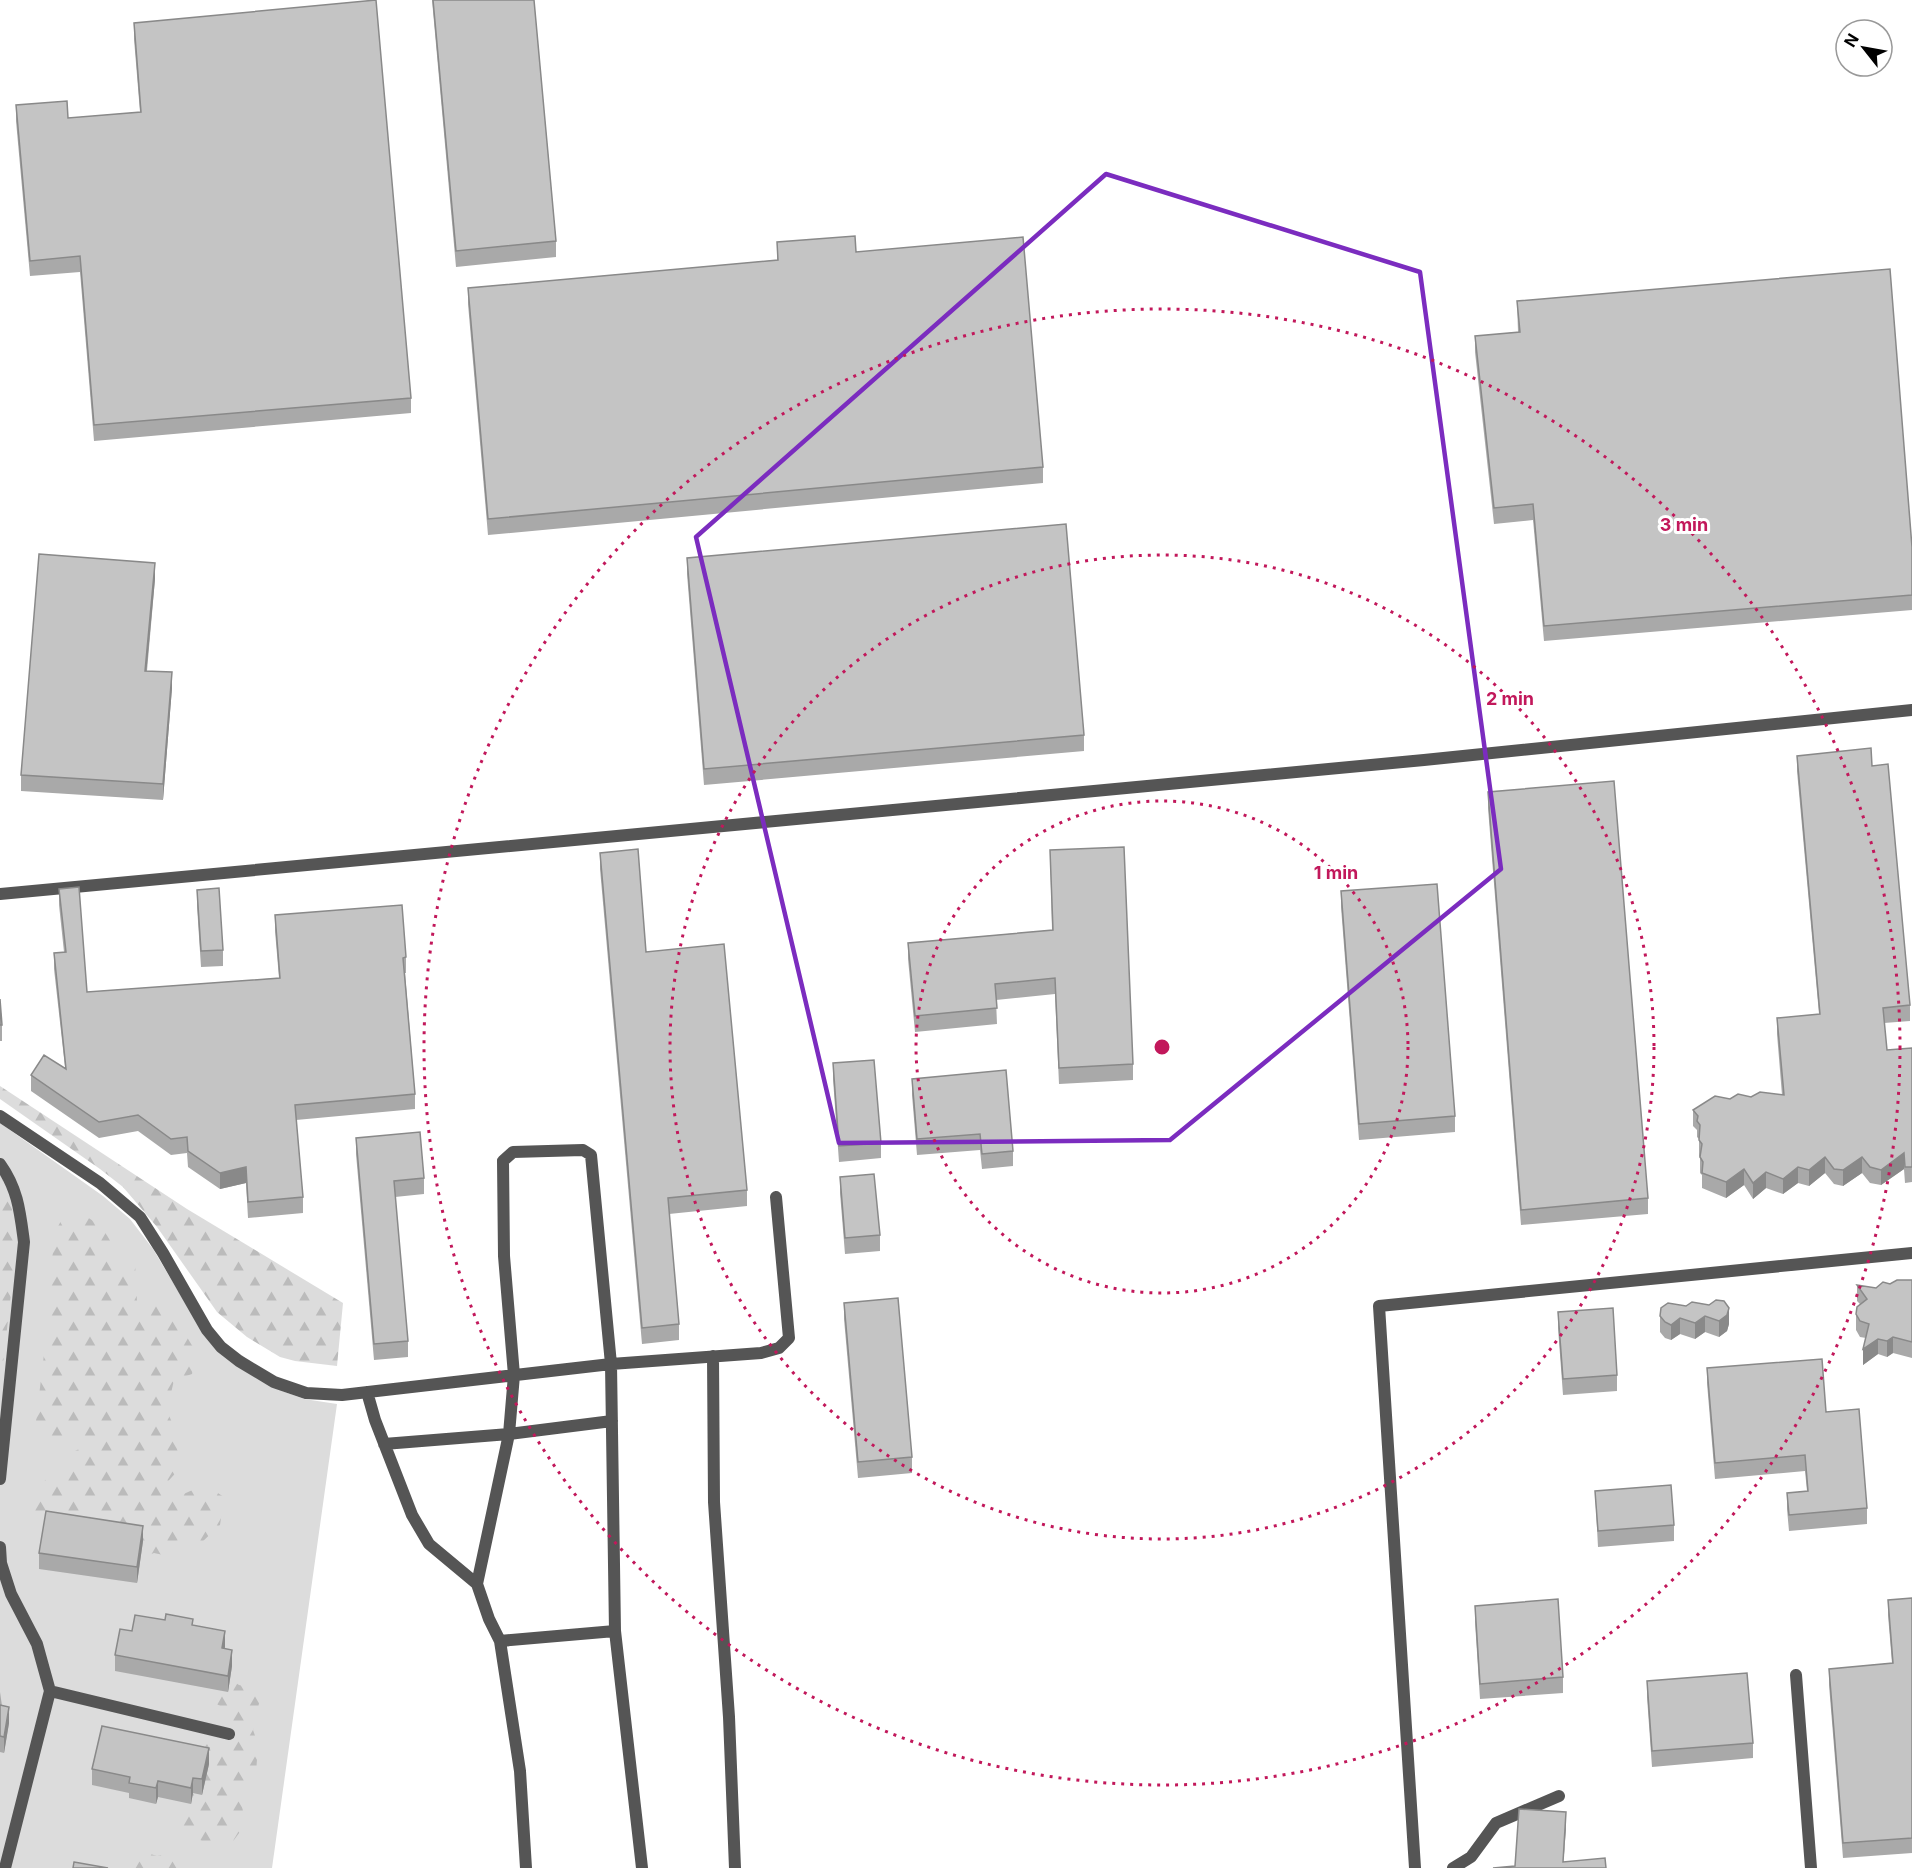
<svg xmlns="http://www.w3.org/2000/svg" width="1912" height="1868" font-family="Inter,sans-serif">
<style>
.green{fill:#dcdcdc}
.forest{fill:url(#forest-firs)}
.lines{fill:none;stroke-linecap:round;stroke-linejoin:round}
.service{stroke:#555;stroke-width:12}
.minor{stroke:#555;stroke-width:12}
.wall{fill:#a9a9a9}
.shaded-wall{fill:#898989}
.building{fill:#c4c4c4;stroke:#898989;stroke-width:1.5}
.marked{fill:none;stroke:#7b2cbf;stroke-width:4.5;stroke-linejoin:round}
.ring{fill:none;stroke:#c2185b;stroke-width:3;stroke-dasharray:3 6}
.centre{fill:#c2185b;stroke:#fff;stroke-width:3}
.ring-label{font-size:18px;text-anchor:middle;font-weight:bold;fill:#c2185b;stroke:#fff;stroke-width:6;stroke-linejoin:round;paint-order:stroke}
</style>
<defs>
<pattern id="forest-firs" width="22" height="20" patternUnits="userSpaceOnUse" patternTransform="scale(1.5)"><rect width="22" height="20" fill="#dcdcdc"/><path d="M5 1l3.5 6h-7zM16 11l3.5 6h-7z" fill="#bbb"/></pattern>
</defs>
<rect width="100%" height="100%" fill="#fff"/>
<path class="green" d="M0 1123 103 1196 130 1219 153 1249 196 1321 282 1391 304 1399 337 1404 272 1868H0Z"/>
<path class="forest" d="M0 1086 187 1209 343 1303 337 1366 295 1361 280 1357 247 1337 217 1312 157 1227 123 1187 100 1169 0 1099Z
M0 1171 12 1209 16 1249 0 1391Z
M81 1214C102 1224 108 1234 117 1256L135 1263 137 1301H150L168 1306 196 1352 192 1374 174 1380 167 1411 177 1434V1448L182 1466 161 1489 163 1496 168 1501 197 1488 207 1486 224 1497 220 1525 201 1543 183 1540 168 1542V1556L154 1553 149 1555 137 1548 51 1515 34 1511V1493L48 1477H66L73 1452 83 1447 69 1436H46L36 1421 47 1329 54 1234 62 1219Z
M230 1679 239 1685 262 1690 253 1730 258 1744 256 1774 242 1805 245 1825 231 1844 202 1841 183 1832 178 1816 188 1789 186 1777 207 1744 211 1730 223 1724 222 1707 213 1702 217 1689Z
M144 1852 157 1856 172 1853 179 1868H132Z"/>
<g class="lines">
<path class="service" d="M0 1116 100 1183 140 1217 163 1253 207 1330 221 1347 239 1361 274 1382 306 1393 342 1395 611 1364 761 1353 779 1348 789 1338 776 1197
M0 1164C18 1189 20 1212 24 1242L0 1479
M713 1356 714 1502 729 1717 735 1868
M367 1392 375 1420 412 1515 429 1544 477 1584 489 1619 500 1641 520 1771 526 1868
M384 1444 509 1434 612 1421
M0 1547 1 1563 11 1594 37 1644 50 1691 5 1868
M477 1584 509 1434 514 1375 504 1256 503 1161 513 1152 583 1150 591 1155 611 1364 615 1631 642 1868
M500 1641 615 1631
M1796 1675 1811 1868
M50 1691 229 1734
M1453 1868 1471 1857 1496 1823 1559 1796"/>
<path class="minor" d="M0 894 1424 760 1912 710
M1415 1868 1379 1306 1912 1253"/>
</g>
<path class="wall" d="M432 0H534L556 241V257L456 267Z
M134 23 411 398V413L94 441 80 272 30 276 16 121V105L68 118 140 112 134 39Z
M777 242 856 252 1043 467V483L488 535 468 304V288L777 260Z
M1517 301 1912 547V610L1544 641 1533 520 1494 524 1475 352V336L1518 332Z
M687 558 1084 735V751L704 785 687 574Z
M155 579 147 671 172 688 163 800 21 791V775Z
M1797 756 1872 766 1910 1005V1021L1884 1023 1887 1050 1912 1048V1182L1905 1183 1904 1169 1881 1185 1870 1183 1862 1173 1843 1186 1834 1184 1825 1173 1809 1186 1798 1183 1783 1194 1766 1188 1753 1199 1744 1185 1726 1198 1702 1188V1175L1700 1173V1158L1699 1156V1139L1697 1137V1130L1693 1126V1110L1730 1099 1782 1095 1777 1034V1018L1819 1014 1797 771Z
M1488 792 1648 1198V1214L1521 1225 1488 808Z
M1050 850 1133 1064V1080L1059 1084 1055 994 996 1000 997 1024 915 1032 908 959V943L1052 930Z
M600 853 646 952 747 1190V1206L669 1214 679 1324V1340L642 1344 600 869Z
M59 889 87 992 279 978 275 931V915L406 957V973H405L415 1094V1109L296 1120 303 1197V1213L248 1218 246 1183 220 1189 188 1167 187 1153 171 1155 138 1131 99 1138 31 1091V1075L65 1067 54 969V953L64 952 59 905Z
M197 890 223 950V966L201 967 197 906Z
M1341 891 1455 1116V1132L1359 1140 1341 907Z
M0 999 2 1025V1041H0Z
M833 1063 881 1143V1158L839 1162 833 1079Z
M912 1079 1013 1151V1166L982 1169 980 1150 917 1155 912 1095Z
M356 1138 424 1178V1194L395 1197 408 1341V1357L374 1360 356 1154Z
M840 1177 880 1235V1251L845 1254 840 1193Z
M1912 1280V1358L1893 1353 1887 1357 1878 1354 1863 1365 1866 1338 1860 1337 1856 1330V1314L1860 1304 1857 1301V1285L1876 1288 1890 1284Z
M844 1303 912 1457V1473L858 1478 844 1319Z
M1668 1303 1729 1324 1727 1331 1719 1337 1705 1332 1695 1339 1680 1334 1671 1340 1665 1338 1660 1332V1316Z
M1558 1312 1617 1375V1391L1563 1395 1558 1328Z
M1707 1368 1826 1412 1867 1508V1524L1789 1531 1787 1509V1493L1807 1491 1805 1471 1715 1479 1707 1383Z
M1595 1491 1674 1525V1541L1598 1547Z
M143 1541 137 1583 39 1569V1553Z
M1912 1598V1853L1843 1858 1829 1685V1669L1892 1663 1888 1615V1600Z
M1475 1606 1563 1677V1693L1480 1699 1475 1622Z
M193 1625 225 1649 232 1666 228 1692 115 1671V1655L132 1631Z
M1647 1681 1753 1743V1758L1652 1767 1647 1697Z
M0 1692 2 1706 9 1723 4 1753 0 1752Z
M209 1764 202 1795 193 1793 191 1804 158 1797 156 1804 129 1798V1793L92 1785V1769Z"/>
<path class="shaded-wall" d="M155 563V579L145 686V671Z
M172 672V688L163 800V784Z
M1904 1153V1169L1881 1185V1170Z
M1825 1157V1173L1809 1186V1170Z
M1862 1157V1173L1843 1186V1170Z
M246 1167V1183L220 1189V1173Z
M1798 1167V1183L1783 1194V1179Z
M1744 1169V1185L1726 1198V1182Z
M1766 1172V1188L1753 1199V1183Z
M1729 1308V1324L1727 1331 1719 1337V1321Z
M1705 1316V1332L1695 1339V1323Z
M1680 1318V1334L1671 1340V1325Z
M1893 1337V1353L1887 1357V1341Z
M1878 1339V1354L1863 1365V1349Z
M143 1526V1541L137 1583V1567Z
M225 1631V1647L222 1664V1648Z
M232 1650V1666L228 1692V1676Z
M9 1707V1723L4 1753V1737Z
M209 1748V1764L202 1795V1779Z
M193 1778V1793L191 1804V1788Z
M158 1781V1797L156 1804V1788Z
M1566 1812V1828L1563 1868Z"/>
<path class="building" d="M376 0 411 398 94 425 80 256 30 261 16 105 67 101 68 118 141 112 134 23Z
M433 0H534L556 241 456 251Z
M855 236 856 252 1023 237 1043 467 488 519 468 288 778 260 777 242Z
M1890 269 1912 547V595L1544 626 1533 504 1494 508 1475 336 1520 332 1517 301Z
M1066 524 1084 735 704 769 687 558Z
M39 554 155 563 145 671 172 672 163 784 21 775Z
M1871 748 1872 766 1888 764 1910 1005 1883 1008 1887 1050 1912 1048V1167H1905L1904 1153 1881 1170 1870 1167 1862 1157 1843 1170 1834 1169 1825 1157 1809 1170 1798 1167 1783 1179 1766 1172 1753 1183 1744 1169 1726 1182 1702 1173 1703 1162 1700 1157 1702 1144 1699 1140 1700 1125 1697 1121 1698 1116 1693 1110 1715 1096 1730 1099 1738 1094 1751 1097 1760 1092 1784 1095 1777 1018 1820 1014 1797 756Z
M1614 781 1648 1198 1521 1210 1488 792Z
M1124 847 1133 1064 1059 1068 1055 978 995 984 997 1008 915 1016 908 943 1053 930 1050 850Z
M638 849 646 952 724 944 747 1190 668 1198 679 1324 642 1328 600 853Z
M1437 884 1455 1116 1359 1124 1341 891Z
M79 887 87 992 280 978 275 915 402 905 406 957 403 958 415 1094 295 1105 303 1197 248 1202 246 1167 220 1173 188 1151 187 1137 171 1139 138 1115 99 1122 31 1075 44 1055 66 1069 54 953 66 952 59 889Z
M219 888 223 950 201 951 197 890Z
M0 999 2 1025H0Z
M874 1060 881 1143 839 1146 833 1063Z
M1006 1070 1013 1151 982 1154 980 1134 917 1139 912 1079Z
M420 1132 424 1178 394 1181 408 1341 374 1344 356 1138Z
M874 1174 880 1235 845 1238 840 1177Z
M1897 1280H1912V1342L1893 1337 1887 1341 1878 1339 1863 1349 1869 1324 1860 1321 1856 1314 1857 1307 1867 1299 1857 1285 1876 1288 1883 1282 1890 1284Z
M898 1298 912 1457 858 1462 844 1303Z
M1716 1300 1724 1301 1729 1308 1727 1315 1719 1321 1705 1316 1695 1323 1680 1318 1671 1325 1665 1322 1660 1316 1661 1308 1668 1303 1686 1306 1692 1302 1709 1305Z
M1613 1308 1617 1375 1563 1379 1558 1312Z
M1822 1359 1826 1412 1859 1409 1867 1508 1789 1515 1787 1493 1808 1491 1805 1455 1715 1463 1707 1368Z
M1671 1485 1674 1525 1598 1531 1595 1491Z
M46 1511 143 1526 137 1567 39 1553Z
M1912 1598V1838L1843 1843 1829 1669 1893 1663 1888 1600Z
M1558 1599 1563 1677 1480 1684 1475 1606Z
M166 1614 193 1619 192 1625 225 1631 222 1648 232 1650 228 1676 115 1655 120 1629 132 1631 135 1615 165 1620Z
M1747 1673 1753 1743 1652 1751 1647 1681Z
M0 1705 9 1707 4 1737 0 1736Z
M102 1726 209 1748 202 1779 193 1778 191 1788 158 1781 156 1788 129 1783 130 1777 92 1769Z
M1519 1809 1566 1812 1563 1862 1605 1858 1606 1868H1493L1515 1866Z
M74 1862 108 1868H73Z"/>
<path class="marked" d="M1106 174 1420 272 1501 869 1170 1140 839 1143 696 537Z"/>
<g class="ring">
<circle cx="1162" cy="1047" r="246"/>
<circle cx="1162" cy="1047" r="492"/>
<circle cx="1162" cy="1047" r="738"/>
</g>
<circle cx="1162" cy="1047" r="9" class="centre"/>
<g class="ring-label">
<text x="1684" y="531">3 min</text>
<text x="1510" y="705">2 min</text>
<text x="1336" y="879">1 min</text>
</g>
<g transform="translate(1864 48) rotate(301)"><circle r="28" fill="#ffffff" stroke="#999999" stroke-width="1.5"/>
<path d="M0-4.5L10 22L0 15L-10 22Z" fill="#000000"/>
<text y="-9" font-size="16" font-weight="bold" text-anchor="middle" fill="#000000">N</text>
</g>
</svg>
